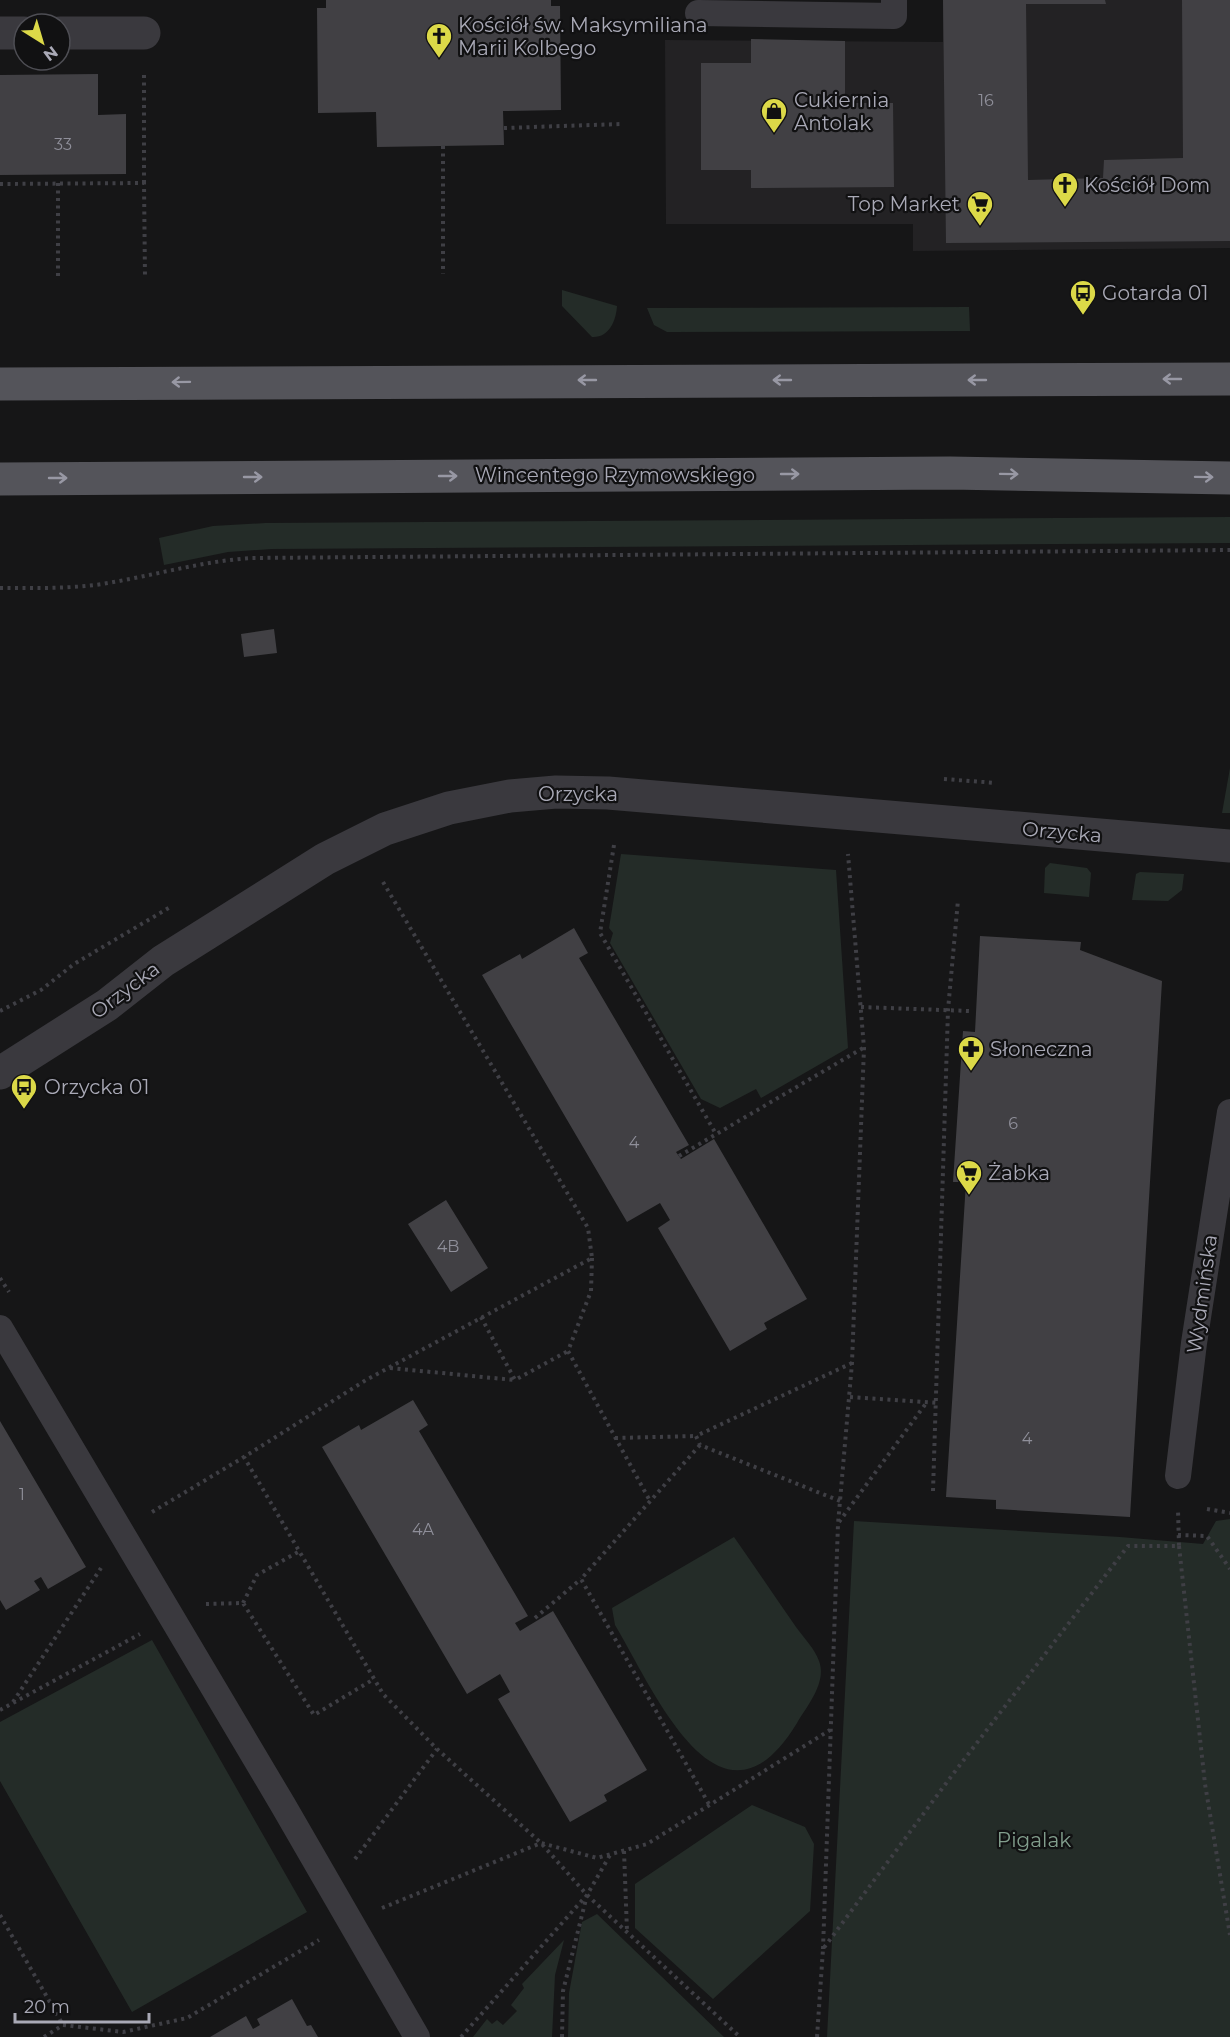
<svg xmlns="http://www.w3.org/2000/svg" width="1230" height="2037" font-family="Montserrat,sans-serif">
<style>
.built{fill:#232224}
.green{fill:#242c28}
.building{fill:#414044}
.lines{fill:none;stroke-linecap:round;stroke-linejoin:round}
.path{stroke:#3f3f45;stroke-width:4;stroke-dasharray:3 4.5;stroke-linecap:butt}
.lane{stroke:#3a393e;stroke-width:26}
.street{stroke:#3a393e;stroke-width:33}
.primary{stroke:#54545a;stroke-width:33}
.oneway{stroke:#9898a4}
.labels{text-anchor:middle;stroke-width:4.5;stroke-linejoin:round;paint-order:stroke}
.number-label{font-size:16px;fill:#8f8f9a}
.poi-label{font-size:20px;fill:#a9a9b6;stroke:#111112;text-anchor:start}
.street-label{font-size:20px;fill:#a9a9b6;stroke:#111112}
.park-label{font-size:20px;fill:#829e8d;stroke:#111112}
</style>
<rect width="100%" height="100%" fill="#161617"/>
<path class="built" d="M943 0H1230V248L913 251V224H666L665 40 943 42Z"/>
<path class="green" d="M562 290 617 306C616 321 609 338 592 337L562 306Z
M969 307 970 331 667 332 654 325 647 308Z
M1230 517V543L272 549 228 552 164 565 159 538 213 526 266 523Z
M1230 768V813H1222Z
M621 854 836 870 848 1048 761 1098 756 1089 720 1108 701 1099 610 943 613 933 609 928Z
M1050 863 1087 868 1091 873 1089 897 1044 893 1045 868Z
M1140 872 1184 874 1182 890 1168 901 1132 900 1136 874Z
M1230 1519V2037H827L854 1521 1120 1537 1203 1544 1216 1521Z
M734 1537C755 1567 775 1597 796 1627 803 1637 815 1649 819 1661 827 1682 808 1705 797 1723 720 1850 653 1688 615 1625L612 1608Z
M152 1640 307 1912 132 2012 0 1781V1722Z
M752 1805 805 1827 814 1844 810 1911 713 1999 635 1928V1884Z
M597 1914 724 2037H568L569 1993 582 1922Z
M564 1940 555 1975 552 2037H473L487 2019 492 2024 497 2020 503 2025 517 2011 511 2005 524 1988 522 1984Z"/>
<path class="building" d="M326 0H551V6H560L561 110 503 111 504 145 377 147 376 112 318 113 317 8H326Z
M943 0H1105L1106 4H1026L1028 180 1103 178 1104 160 1183 158 1182 0H1230V241L946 243Z
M751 39 845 41V103H893L894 187 751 188V170H701V63H751Z
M98 74V115L126 114V174L0 175V75Z
M274 629 277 653 244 657 241 634Z
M574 928 588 953 579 958 689 1145 676 1152 681 1159 714 1139 807 1299 764 1323 767 1329 730 1351 658 1228 670 1220 660 1203 627 1222 482 975 520 954 522 959Z
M980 936 1081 942 1080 950 1162 981 1130 1517 996 1509V1500L946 1497 966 1182H953L963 1031 975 1032Z
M446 1200 488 1268 451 1292 408 1224Z
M413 1400 428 1425 419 1431 528 1616 515 1623 520 1631 553 1611 647 1770 604 1795 607 1801 570 1822 498 1699 510 1692 500 1674 467 1694 322 1447 359 1425 361 1430Z
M0 1421 86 1567 48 1589 41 1577 34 1581 40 1590 6 1610 0 1600Z
M292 1999 307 2026 311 2025 318 2037H210L246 2016 253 2029 260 2025 257 2019Z"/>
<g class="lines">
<path class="path" d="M504 128 621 124
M443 146V274
M58 183V279
M144 183V73
M0 184 144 183 145 278
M0 588C34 588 68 589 102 584 152 576 202 561 252 558L1230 550
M944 779 996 783
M614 845 600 933 716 1134
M383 882 588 1228 592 1258 366 1380 244 1457 383 1694 437 1749 541 1843 587 1895 740 2037
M861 1007 969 1011
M0 1011 41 990 74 964 172 906
M679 1156 863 1048
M592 1258 591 1291 568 1351 650 1501
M0 1278 9 1292
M481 1317 515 1380 568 1351
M390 1368 514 1380
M850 1397 938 1403
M615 1438 696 1436
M700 1445 581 1579 710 1806
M933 1491 948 1010 958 900
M840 1501 700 1445 696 1436 852 1363
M1207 1509 1230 1513
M152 1512 244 1457
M839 1522 927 1402
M1178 1535 1207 1536 1230 1569
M1179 1546 1205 1784 1230 1935
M243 1603 257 1575 298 1552
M206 1604 243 1603 314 1715 374 1679
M535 1618 581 1579
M13 1702 101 1568
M0 1710 140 1634
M624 1851 627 1931
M355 1859 437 1749
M382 1908 541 1843 597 1858 647 1844 830 1730
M0 1915 63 2025
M823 1949 838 1524 852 1363 864 1048 848 854
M44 2037 63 2025 123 2032 187 2018 319 1940
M461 2037 586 1896
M562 2037 563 1991 587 1895 610 1855
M817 2037 823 1949 953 1774 1128 1546H1179L1178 1510"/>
<path class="lane" d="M698 13 894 16V0
M0 1328 283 1805 417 2037
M1178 1476 1194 1343 1230 1112"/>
<path class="street" d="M0 33H24
M60 33H144
M0 1073 107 1005 163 961 325 859 385 829 449 808 510 796 556 792 608 793 1230 846"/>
<path class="primary" d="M0 384 1230 379
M0 479 950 473 1230 478"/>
</g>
<defs><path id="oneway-shaft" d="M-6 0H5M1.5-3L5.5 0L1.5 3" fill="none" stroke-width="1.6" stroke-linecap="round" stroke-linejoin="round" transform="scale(1.5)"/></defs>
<g class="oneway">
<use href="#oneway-shaft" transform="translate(1172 379) rotate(180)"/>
<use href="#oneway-shaft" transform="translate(587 380) rotate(180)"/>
<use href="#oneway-shaft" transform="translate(782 380) rotate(180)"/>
<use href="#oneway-shaft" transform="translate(977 380) rotate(180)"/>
<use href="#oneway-shaft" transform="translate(181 382) rotate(179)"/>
<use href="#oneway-shaft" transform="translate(790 474)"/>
<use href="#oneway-shaft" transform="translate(1009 474) rotate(1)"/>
<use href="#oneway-shaft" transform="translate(448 476)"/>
<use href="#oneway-shaft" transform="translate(253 477)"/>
<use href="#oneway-shaft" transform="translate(1204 477) rotate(1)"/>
<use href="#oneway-shaft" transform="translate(58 478)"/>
</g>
<defs>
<g id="church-pin" transform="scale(1.35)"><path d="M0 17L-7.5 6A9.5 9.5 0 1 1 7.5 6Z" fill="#dcd948" stroke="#111112"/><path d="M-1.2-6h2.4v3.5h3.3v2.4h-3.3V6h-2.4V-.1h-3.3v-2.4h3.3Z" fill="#111"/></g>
<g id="shop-pin" transform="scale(1.35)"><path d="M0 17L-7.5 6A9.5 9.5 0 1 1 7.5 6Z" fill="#dcd948" stroke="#111112"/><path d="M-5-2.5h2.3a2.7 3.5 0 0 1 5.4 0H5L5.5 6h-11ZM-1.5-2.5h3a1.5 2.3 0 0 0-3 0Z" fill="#111"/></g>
<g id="supermarket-pin" transform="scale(1.35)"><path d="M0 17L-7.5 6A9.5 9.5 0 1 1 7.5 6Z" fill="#dcd948" stroke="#111112"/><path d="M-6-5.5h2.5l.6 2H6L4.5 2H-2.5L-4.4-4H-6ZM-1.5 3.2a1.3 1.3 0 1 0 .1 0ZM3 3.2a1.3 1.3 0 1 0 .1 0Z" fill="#111"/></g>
<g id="bus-pin" transform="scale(1.35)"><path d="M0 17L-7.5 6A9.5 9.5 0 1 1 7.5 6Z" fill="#dcd948" stroke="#111112"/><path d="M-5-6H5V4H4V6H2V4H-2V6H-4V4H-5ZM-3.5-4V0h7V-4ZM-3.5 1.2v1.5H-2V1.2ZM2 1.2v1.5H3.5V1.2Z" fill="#111"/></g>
<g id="pharmacy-pin" transform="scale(1.35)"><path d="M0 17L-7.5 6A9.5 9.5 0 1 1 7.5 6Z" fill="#dcd948" stroke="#111112"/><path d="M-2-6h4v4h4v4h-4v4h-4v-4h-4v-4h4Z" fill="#111"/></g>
</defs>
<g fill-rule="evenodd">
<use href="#church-pin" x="439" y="36"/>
<use href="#shop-pin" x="774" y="111"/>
<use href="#church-pin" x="1065" y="185"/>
<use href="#supermarket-pin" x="980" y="204"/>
<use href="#bus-pin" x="1083" y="293"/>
<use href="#pharmacy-pin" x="971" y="1049"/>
<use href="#bus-pin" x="24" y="1087"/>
<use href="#supermarket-pin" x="969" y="1173"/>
</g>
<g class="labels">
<g class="number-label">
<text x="986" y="106">16</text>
<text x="63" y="150">33</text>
<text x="1013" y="1129">6</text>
<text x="634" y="1148">4</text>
<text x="448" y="1252">4B</text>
<text x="1027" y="1444">4</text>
<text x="22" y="1500">1</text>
<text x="423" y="1535">4A</text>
</g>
<g class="poi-label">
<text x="458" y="32">Kościół św. Maksymiliana<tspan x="458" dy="23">Marii Kolbego</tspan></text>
<text x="794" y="107">Cukiernia<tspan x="794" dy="23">Antolak</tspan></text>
<text x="1084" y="192">Kościół Dom</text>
<text x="960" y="211" text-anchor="end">Top Market</text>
<text x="1102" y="300">Gotarda 01</text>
<text x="990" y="1056">Słoneczna</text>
<text x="44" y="1094">Orzycka 01</text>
<text x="988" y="1180">Żabka</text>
</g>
<g class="street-label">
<text x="615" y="482">Wincentego Rzymowskiego</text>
<text x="578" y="801">Orzycka</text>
<text transform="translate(1062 832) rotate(5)" y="7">Orzycka</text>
<text transform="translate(125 990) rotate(-37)" y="7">Orzycka</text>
<text transform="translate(1202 1294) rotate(-82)" y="7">Wydmińska</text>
</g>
<g class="park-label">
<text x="1034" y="1847">Pigalak</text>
</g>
</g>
<g transform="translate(42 42) rotate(143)"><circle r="28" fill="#111112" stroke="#4e4e54" stroke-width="1.5"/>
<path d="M0-4.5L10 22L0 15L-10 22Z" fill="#dcd948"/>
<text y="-9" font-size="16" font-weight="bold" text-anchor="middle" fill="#a9a9b6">N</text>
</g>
<path d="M15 2013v9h134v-9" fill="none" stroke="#a9a9b6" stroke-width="3"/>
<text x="24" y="2013" font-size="18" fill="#a9a9b6" stroke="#111112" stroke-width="4.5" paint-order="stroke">20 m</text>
</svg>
